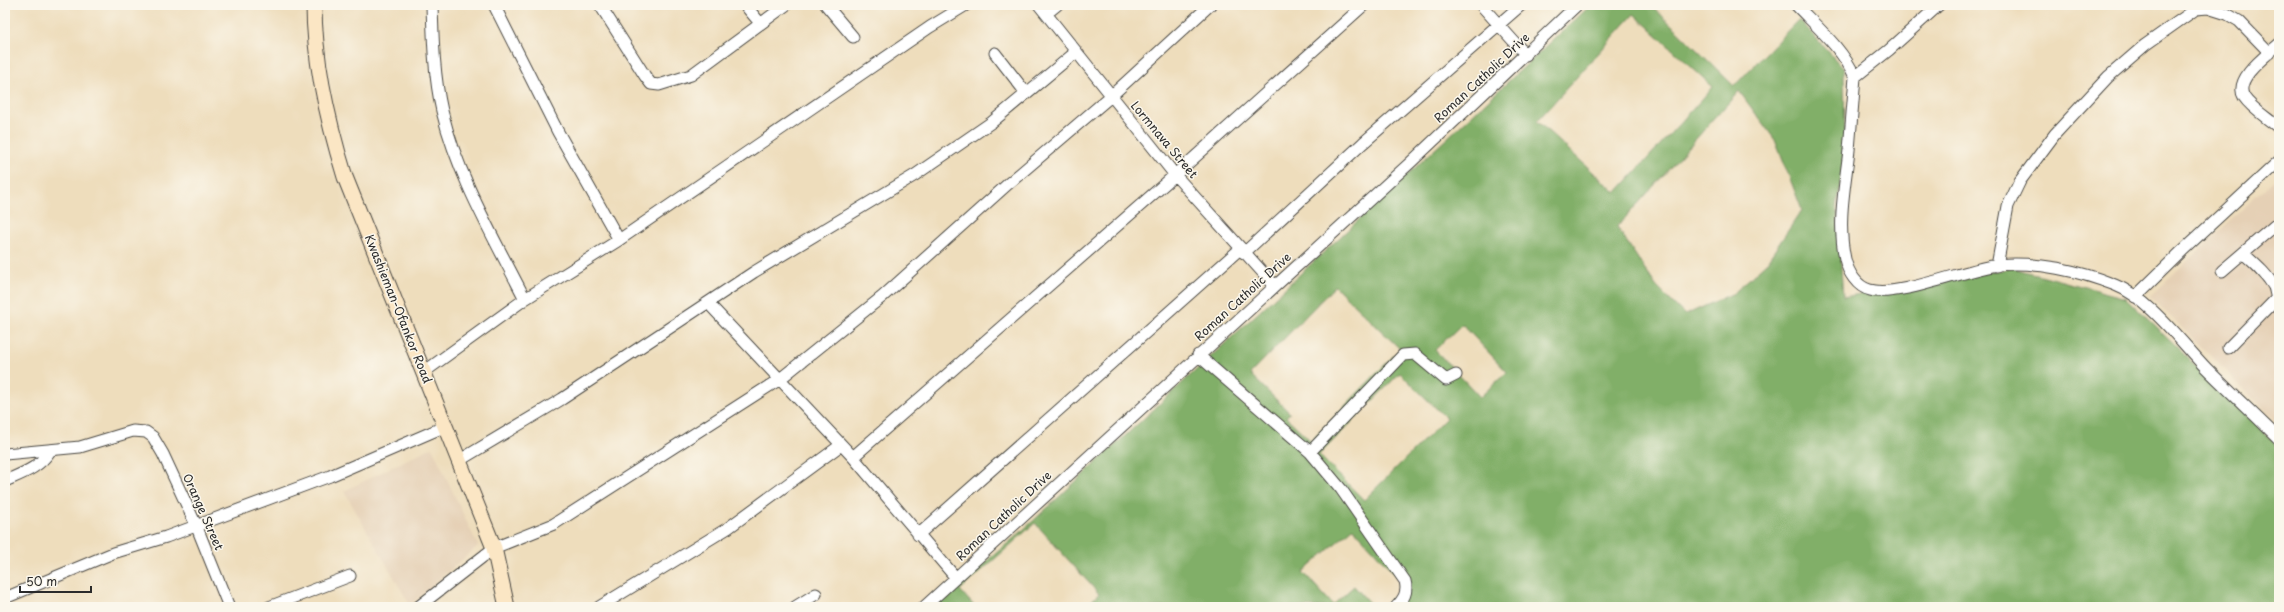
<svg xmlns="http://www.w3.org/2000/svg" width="2284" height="612" font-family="'Playpen Sans',sans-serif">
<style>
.built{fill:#e5d0b5}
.forest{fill:#81af67;stroke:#566d49;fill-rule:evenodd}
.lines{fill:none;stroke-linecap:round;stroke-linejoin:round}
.minor-casing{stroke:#484641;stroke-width:13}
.secondary-casing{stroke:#484641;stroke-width:17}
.minor{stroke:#fff;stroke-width:11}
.secondary{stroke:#fbe6c4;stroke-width:15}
.labels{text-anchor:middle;stroke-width:3;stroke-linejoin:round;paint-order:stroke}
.street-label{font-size:12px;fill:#2b2b2b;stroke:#fbf7ec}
</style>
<rect width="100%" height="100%" fill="#fbf7ec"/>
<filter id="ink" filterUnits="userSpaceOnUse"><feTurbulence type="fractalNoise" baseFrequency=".025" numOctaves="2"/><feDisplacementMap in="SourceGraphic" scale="8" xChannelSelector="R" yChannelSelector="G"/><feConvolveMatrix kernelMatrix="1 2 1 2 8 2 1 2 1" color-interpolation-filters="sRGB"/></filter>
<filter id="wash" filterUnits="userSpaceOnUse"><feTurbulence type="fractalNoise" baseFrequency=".012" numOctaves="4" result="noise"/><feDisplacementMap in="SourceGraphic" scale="16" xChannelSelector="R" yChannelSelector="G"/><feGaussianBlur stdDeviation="0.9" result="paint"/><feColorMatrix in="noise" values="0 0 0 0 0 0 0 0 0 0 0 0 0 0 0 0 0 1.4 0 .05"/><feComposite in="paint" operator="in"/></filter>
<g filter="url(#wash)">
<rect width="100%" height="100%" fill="#eeddbc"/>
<path class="built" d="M2279 175V424L2150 296Z
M432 447 478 546 410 605 344 491Z"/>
<path class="forest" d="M1591 5H1651L1734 86 1799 19 1844 69 1845 146 1837 208 1843 297 2013 268 2126 298 2279 447V607H1383L1406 586 1353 528 1303 572 1333 605 1354 586 1373 607H1085L1099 594 1035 523 960 590 975 607H932L1020 533ZM1634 14 1713 87 1616 193 1537 121ZM1739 91 1775 140 1802 210 1766 263 1734 293 1685 315 1656 286 1617 227ZM1335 286 1400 349 1311 441 1286 417 1290 413 1250 374ZM1462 324 1507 372 1480 397 1435 350ZM1400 373 1446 418 1364 500 1319 455Z"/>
</g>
<g filter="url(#ink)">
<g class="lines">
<g class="minor-casing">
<path id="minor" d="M432 5C433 39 434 77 442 111 458 177 494 238 525 299
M494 5 558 132 619 240
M600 5 645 76 651 84 659 85 691 75 786 5
M745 5 760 23
M826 5 853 37
M1039 5 1175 175 1275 286
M1481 5 1526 55
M1796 5C1817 27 1843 49 1855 77 1853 101 1851 126 1849 150 1845 187 1837 222 1845 259 1848 272 1857 287 1870 290 1896 298 1967 269 1998 265 2036 261 2080 271 2115 285 2149 298 2181 342 2206 368 2230 392 2255 415 2279 439
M1046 14 1057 5
M2279 44C2267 55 2233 79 2244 97 2252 109 2269 119 2279 128
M995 53 1026 93
M1855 77 1889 50 1939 5
M1244 253 1363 143 1521 5
M2244 254C2255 264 2267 274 2274 287 2276 292 2275 297 2279 301
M1997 266 2008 206 2020 181 2055 134 2108 77 2145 45 2196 9 2208 8 2227 14 2239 21 2270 53
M2222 271 2279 222
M2135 297 2182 251 2279 161
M708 303 853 457 956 578
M2228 348 2276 299
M1198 355 1310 452 1341 489 1405 581C1408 592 1404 599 1396 607
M424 372 525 299 619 240 930 27 966 5
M1310 452 1403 355 1415 354 1446 380 1456 375
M5 454 80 447 133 431 146 432 153 437 163 454 196 525 229 607
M853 457 1175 175 1364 5
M460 460 562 399 754 272 915 175 992 122 1076 52
M5 481C23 473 39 468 50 451
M918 535 1240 249
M5 598 113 553 166 537 330 476 446 426
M269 607 350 576
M418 607 494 548 554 524 780 379 882 297 1008 184 1111 96 1210 5
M599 607 728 528 841 445
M795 607 816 594
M924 607 1411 162 1577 5"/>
</g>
<g class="secondary-casing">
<path id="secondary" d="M314 5C314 63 328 122 345 177L494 548 507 607"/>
</g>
<use href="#minor" class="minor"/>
<use href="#secondary" class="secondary"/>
</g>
</g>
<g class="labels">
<g class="street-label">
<text transform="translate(1482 78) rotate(-43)" y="4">Roman Catholic Drive</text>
<text transform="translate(1164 140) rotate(50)" y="4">Lormnava Street</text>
<text transform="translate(1243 297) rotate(-42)" y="4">Roman Catholic Drive</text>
<text transform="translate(398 309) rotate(68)" y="4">Kwashieman-Ofankor Road</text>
<text transform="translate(203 512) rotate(66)" y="4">Orange Street</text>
<text transform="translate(1004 516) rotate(-43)" y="4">Roman Catholic Drive</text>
</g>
</g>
<rect width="2284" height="612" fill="none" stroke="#fbf7ec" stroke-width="20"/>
<path d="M20 586v6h71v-6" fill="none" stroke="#2b2b2b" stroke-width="2"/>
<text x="26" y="586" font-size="12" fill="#2b2b2b" stroke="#fbf7ec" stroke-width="3" paint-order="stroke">50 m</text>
</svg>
